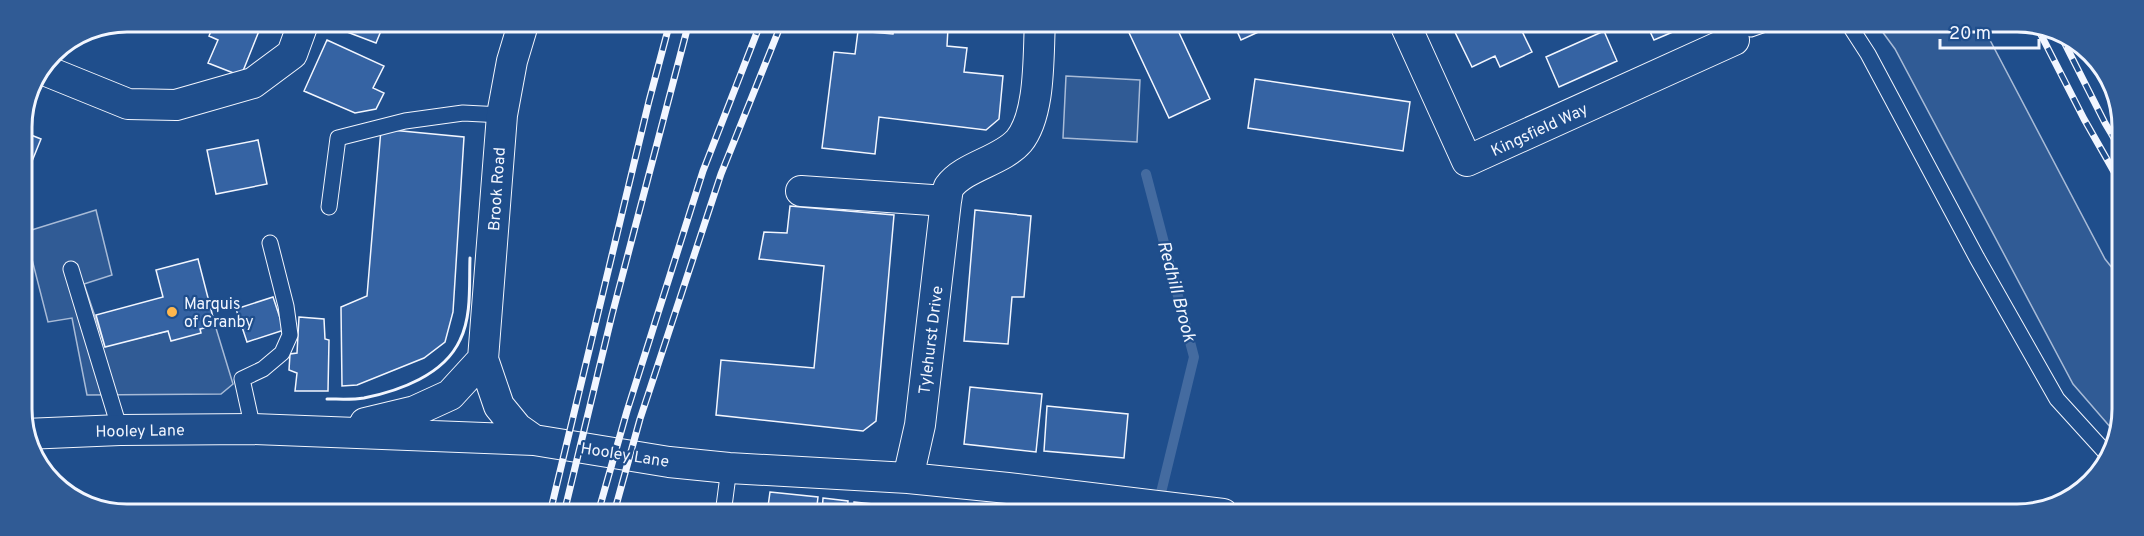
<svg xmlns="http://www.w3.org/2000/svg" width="2144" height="536" font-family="Overpass,sans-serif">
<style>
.built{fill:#305b95;stroke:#a8bbd7;stroke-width:1.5}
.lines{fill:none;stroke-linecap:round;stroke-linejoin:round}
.stream{stroke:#446ba0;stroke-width:10}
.building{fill:#3563a3;stroke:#f2f6ff;stroke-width:1.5}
.lane-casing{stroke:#f2f6ff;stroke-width:17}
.street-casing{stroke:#f2f6ff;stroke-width:32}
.lane{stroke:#1f4e8c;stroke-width:15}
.street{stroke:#1f4e8c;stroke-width:30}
.rail-casing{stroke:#f2f6ff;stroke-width:7}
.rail{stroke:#1f4e8c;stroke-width:4.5;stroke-dasharray:14;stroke-linecap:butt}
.wall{stroke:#f2f6ff;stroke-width:3}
.poi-dot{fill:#ffb74d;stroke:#1f4e8c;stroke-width:2}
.labels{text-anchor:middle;stroke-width:4.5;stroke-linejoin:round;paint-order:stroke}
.street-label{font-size:16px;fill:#f2f6ff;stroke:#1f4e8c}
.poi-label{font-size:16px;fill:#f2f6ff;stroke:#1f4e8c;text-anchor:start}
.water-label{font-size:18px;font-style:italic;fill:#f2f6ff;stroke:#1f4e8c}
.rim{fill:none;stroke:#f2f6ff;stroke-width:3}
</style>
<rect width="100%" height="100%" fill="#1f4e8c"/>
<path class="built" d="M1876 23H1981L2105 259 2121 279V431L2118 436 2073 384 1895 49Z
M1066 76 1140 80 1137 142 1063 138Z
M96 210 112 275 84 284 105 346 168 331 200 329 215 325 233 384 221 394 87 395 72 318 48 322 25 232Z"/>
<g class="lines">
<path class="stream" d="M1146 174 1194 357 1158 505"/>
</g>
<path class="building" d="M215 21H263L241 76 208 63 218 40 209 36Z
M336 21H385L376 43 334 27Z
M1124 22H1174L1210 99 1169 118Z
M1233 22H1265L1267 28 1241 40Z
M1270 22H1292L1274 31Z
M1450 22 1518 23 1532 52 1500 67 1495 56 1472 67Z
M895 23 948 28 947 46 967 48 964 72 1003 76 999 119 986 130 879 117 875 154 822 148 834 52 855 54 858 31 893 34Z
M1646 23H1694L1654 40Z
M1604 31 1617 61 1559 87 1546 57Z
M327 40 384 66 373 88 384 93 376 109 355 113 304 91Z
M1255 79 1410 102 1403 151 1248 128Z
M381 129 464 137 453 312 445 342 424 358 357 385 342 386 341 307 367 296Z
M21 131 41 139 22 186Z
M258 140 267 184 216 194 207 150Z
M790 206 894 215 876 421 863 431 716 415 721 360 814 368 824 266 759 259 764 232 787 233Z
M975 210 1031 216 1024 297H1012L1008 344 964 341Z
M198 259 215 325 200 329 201 333 171 341 168 331 105 347 96 315 163 297 156 270Z
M273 297 284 330 247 342 236 309Z
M299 317 324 319 325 339 329 340 328 391H295L297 373 289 370 290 354 297 353Z
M970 387 1042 394 1036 452 964 444Z
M1047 406 1128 414 1124 458 1044 451Z
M770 492 818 497 816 514H767Z
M823 498 848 501 847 514H822Z
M854 502 961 513 960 514H853Z"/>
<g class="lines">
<g class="lane-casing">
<path id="lane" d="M1848 23 1868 54 1977 258 2057 399 2107 454
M1751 29 1768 23
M329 207 338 138 405 121 463 113 502 115
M71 269 120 430
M253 429 242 379 263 369 282 353 290 335 286 306 270 243
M723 514 729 468"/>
</g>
<g class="street-casing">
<path id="street" d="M524 21 512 61 502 115 483 359 499 406 517 428 534 440
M1404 22 1467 161 1734 40 1727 23
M44 70 128 104 176 105 253 83 292 54 304 21
M801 191 946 201
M365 423 415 411 450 395 483 359
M25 434 120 430 253 429 534 440 669 462 729 468 908 478 1008 488 1223 514
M908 478 920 425 946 201C947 197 947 191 949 187 964 166 1002 161 1019 141 1041 114 1038 55 1040 22"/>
</g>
<use href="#lane" class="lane"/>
<use href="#street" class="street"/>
<g class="rail-casing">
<path id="rail" d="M2035 23 2084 119 2121 184
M2060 34 2105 123 2121 150
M550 513 649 101 670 22
M564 513 612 315 689 22
M598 513 627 411 703 171 761 22
M614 513 640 419 721 174 782 22"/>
</g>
<use href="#rail" class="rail"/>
<path class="wall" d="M327 399C339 399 352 400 364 398 399 391 444 375 460 340 472 316 469 284 470 258"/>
</g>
<circle class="poi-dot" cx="172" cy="312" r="6"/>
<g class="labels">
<g class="street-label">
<text transform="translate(1539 129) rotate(-25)" y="6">Kingsfield Way</text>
<text transform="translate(496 189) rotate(-86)" y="6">Brook Road</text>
<text transform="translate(930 340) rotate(-83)" y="6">Tylehurst Drive</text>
<text transform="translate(140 430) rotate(-1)" y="6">Hooley Lane</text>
<text transform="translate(625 454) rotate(9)" y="6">Hooley Lane</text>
</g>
<g class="poi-label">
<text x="184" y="309">Marquis<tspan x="184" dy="18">of Granby</tspan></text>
</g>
<g class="water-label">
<text transform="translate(1177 291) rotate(75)" y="6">Redhill Brook</text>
</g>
</g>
<path d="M0 0H2144V536H0ZM127 32H2017A95 95 0 0 1 2112 127V409A95 95 0 0 1 2017 504H127A95 95 0 0 1 32 409V127A95 95 0 0 1 127 32Z" fill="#305b95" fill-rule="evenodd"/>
<path class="rim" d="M127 32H2017A95 95 0 0 1 2112 127V409A95 95 0 0 1 2017 504H127A95 95 0 0 1 32 409V127A95 95 0 0 1 127 32Z"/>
<path d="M1940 39v9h99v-9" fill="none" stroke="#f2f6ff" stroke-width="3"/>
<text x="1949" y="39" font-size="18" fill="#f2f6ff" stroke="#1f4e8c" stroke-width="4.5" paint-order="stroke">20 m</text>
</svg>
